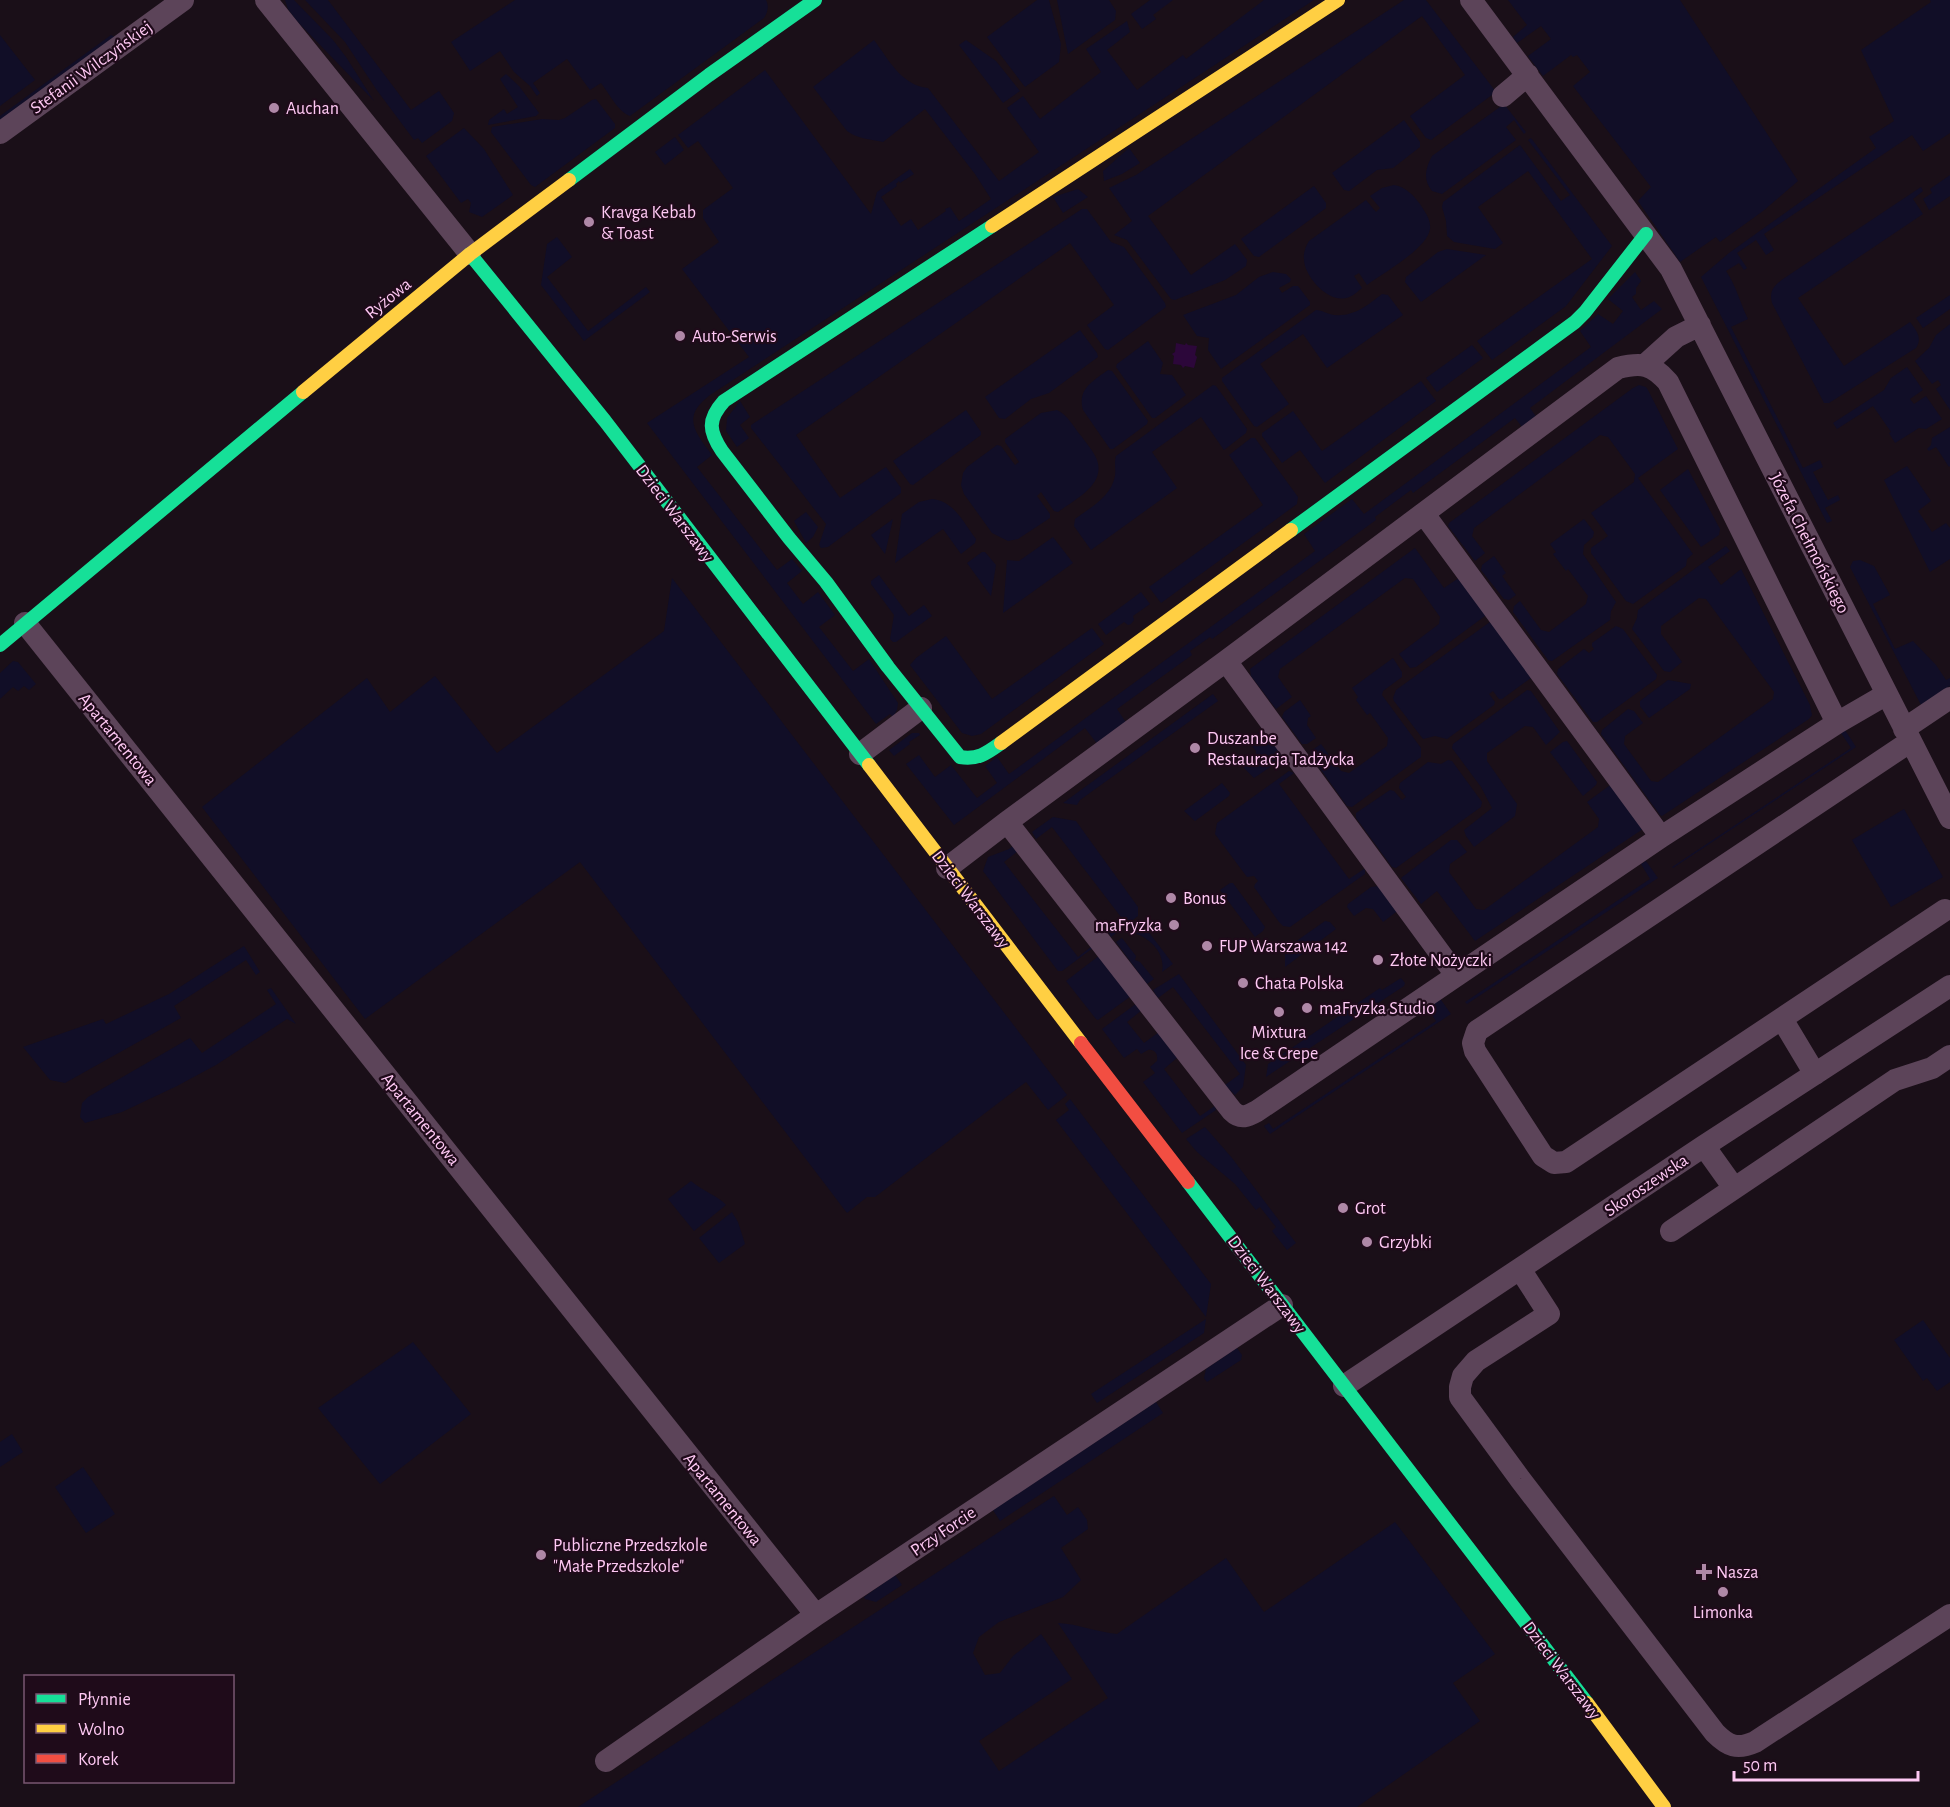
<svg xmlns="http://www.w3.org/2000/svg" width="1950" height="1807" font-family="'Alegreya Sans',sans-serif">
<style>
.green{fill:#110e27}
.water{fill:#2c073a}
.lines{fill:none;stroke-linecap:round;stroke-linejoin:round}
.street{stroke:#5c4459;stroke-width:22}
.fast{stroke:#16e098;stroke-width:14}
.slow{stroke:#ffcf43;stroke-width:14}
.jam{stroke:#f24e42;stroke-width:14}
.poi-dot{fill:#af88a7;stroke:#1f0b1a;stroke-width:2}
.labels{text-anchor:middle;stroke-width:4.5;stroke-linejoin:round;paint-order:stroke}
.street-label{font-size:18px;fill:#ffc9f4;stroke:#1f0b1a}
.poi-label{font-size:18px;fill:#ffc9f4;stroke:#1f0b1a;text-anchor:start}
</style>
<rect width="100%" height="100%" fill="#1a0f18"/>
<path class="green" d="M285 0H294L333 40 346 57 374 101 296 20 288 9Z
M305 0H328L411 110 439 91 454 113 452 121 422 143 418 138 414 140 376 89 345 42Z
M515 0H766C769 6 768 12 764 18L630 116C618 112 609 93 601 83L590 90 567 59 533 83 540 93 537 96 530 86 514 72 500 51 470 71 451 42Z
M1037 0H1049L1061 44 1059 62 1025 87 987 37Z
M1057 0H1109L1116 11 1115 20 1068 54Z
M1150 0H1173L1153 15 1156 19 1142 29 1131 14Z
M1264 0H1314L710 395C681 417 695 432 712 455L697 467 777 570 792 559 802 571 787 583 803 604 818 592 835 615 819 627 853 671 869 659 898 703 897 710 893 717 890 714 876 724 647 423 749 357 682 269 719 242 703 218V210L733 188 698 141 688 148 678 135 765 70 871 214 877 192 910 169 914 174 900 183 899 181 896 184 897 186 881 197 901 226 911 219 918 230 946 211 945 209 950 207 959 221 991 199 975 174 925 109 883 142C870 139 858 139 847 131L813 87 874 40C889 60 901 85 928 88L999 181 1039 152 1007 108 1023 96 1040 119 1101 72 1086 49 1127 21 1130 32 1107 50 1137 90 1183 55 1186 59Z
M1404 0H1426L1496 92 1431 140 1426 138 1410 116 1465 75 1422 16 1148 216 1191 275 1235 244 1247 260 1246 266 1225 280 1175 300 1171 299 1127 240 1114 235 1132 221 1109 188 1136 175Z
M1508 0H1680L1798 181 1763 211 1720 242 1716 237 1680 262 1638 201 1651 187 1573 86 1590 72 1577 55 1573 57 1571 55 1543 76 1528 56 1551 39 1541 26 1517 43 1513 37 1527 25Z
M1930 0H1950V133L1923 151 1912 135 1764 234 1774 250 1766 255 1756 240 1737 253 1747 268 1744 270 1739 263 1726 271C1736 285 1740 303 1748 319L1731 327 1803 468 1820 460 1823 467 1813 472 1828 500 1838 495 1840 500 1825 508 1832 521 1827 523 1701 277 1729 253 1876 148 1869 137 1894 121 1861 50 1931 2Z
M0 35 35 80 0 106Z
M111 35 115 37 0 121V116Z
M966 40 996 61 1020 91 1003 103 959 45Z
M506 74 519 86 539 113 536 116 488 125 489 120 504 109 507 114 518 107 500 79Z
M596 99 615 124V128L535 187 531 185 491 132 492 127 542 119 559 120 565 118 592 100Z
M1504 104 1526 132 1524 134 1514 120 1506 127 1516 140 1442 194 1432 191C1423 180 1425 169 1432 156Z
M1404 120 1420 142V147L1393 168 1377 170 1349 191 1344 190 1332 173Z
M464 128 484 149 513 195 482 217 469 212 471 203 468 199 461 203 426 156Z
M675 137 684 150 665 165 655 152Z
M1531 138 1612 246 1566 306 1492 360 1477 341 1592 259 1528 171 1478 207 1503 243 1495 249 1454 242 1447 236 1446 221 1442 207 1443 202 1520 145 1561 201 1570 195 1528 140Z
M1129 148 1140 163 1122 174 1104 181 1103 171Z
M1950 175V196L1929 210 1923 199 1932 193 1930 189Z
M1394 185C1406 187 1413 195 1420 204 1425 212 1431 219 1430 229 1427 249 1383 273 1367 285L1359 273 1354 276 1362 288C1357 292 1352 297 1346 298 1328 303 1304 276 1304 259 1303 253 1306 246 1309 241L1366 200 1376 212 1380 208 1370 196 1382 188Z
M1314 186 1326 203V208L1259 257 1254 256 1241 239Z
M1921 187 1923 191 1913 199 1923 214 1798 298 1844 366 1910 322C1916 330 1923 338 1916 348L1829 403H1824L1772 303C1769 292 1773 286 1783 279Z
M1078 189 1088 197 1063 213 1053 197Z
M1082 209H1087L1111 242 1124 247 1165 303 1166 307 1108 350 1105 349 1087 325 1114 305 1070 243 796 435 840 498 886 467 901 488V493L828 547 821 548 819 545 826 524 751 428V425Z
M557 237 572 257 547 277 588 331 646 287 650 292 584 341 541 285 547 244Z
M1447 249 1486 255 1421 302 1405 282 1406 277 1438 252Z
M1273 272 1286 274 1291 279 1290 282 1279 288 1282 293 1293 286H1298L1310 302V305L1221 369 1208 350 1209 338 1197 336 1183 315 1236 295 1259 277Z
M1635 272 1641 281 1636 288V294L1632 297 1641 310 1654 301 1662 309 1530 408 1540 422 1526 432 1515 418 1413 493 1411 490 1375 517 1376 520 1212 639 1210 637 1190 651 1192 655 1117 709 1127 724 1098 745 1085 728 954 825 906 764 919 755 935 777 951 765 977 798 997 783 985 766 997 757 1009 774 1315 551 1304 534 1352 499 1364 514 1591 347 1580 331 1598 314 1613 324 1623 311 1608 299Z
M1382 294 1388 295 1403 315 1327 368 1303 334 1260 364 1289 404 1257 427 1254 426 1222 381V378L1316 310C1322 310 1327 314 1334 315 1354 317 1368 305 1382 294Z
M1950 295V309L1923 328 1916 318Z
M1950 324V410L1936 389 1941 385 1938 380 1932 384 1915 361 1929 348 1936 335Z
M1080 330 1097 353 1098 357 1049 393 1031 399 1005 419 999 418 985 397Z
M1148 341 1163 363 1160 374 1172 375 1186 395 1155 418H1152L1116 367 1117 364Z
M1472 345 1483 358 1437 392 1426 378Z
M1907 367 1923 390 1910 399 1914 404 1926 396 1942 419 1926 429 1919 428 1895 443 1889 433 1891 432 1873 406 1837 429 1833 423 1884 390 1891 378Z
M1108 370 1112 371 1148 421 1147 424 1113 449H1110L1083 410C1077 389 1093 381 1108 370Z
M1421 381 1436 401 1325 483 1300 450 1282 463 1262 436V433L1293 411 1322 451Z
M1213 385 1216 386 1247 429 1246 433 1224 450 1201 417 1152 452 1177 488 1091 550 1074 526 1075 519C1091 507 1111 497 1115 476 1116 469 1114 463 1116 456Z
M1639 385 1646 387 1648 390 1678 449 1638 478 1693 554 1687 559 1686 566 1633 604 1626 601 1591 553V548L1608 536 1591 513 1634 482 1635 474 1608 437 1600 435 1474 528 1472 536 1485 553 1475 561 1448 526 1449 523 1633 388Z
M740 401 750 417 740 425 749 438 737 447 726 431 727 418Z
M966 410 981 432V435L913 485 910 484 893 461Z
M1057 410C1068 415 1074 428 1082 437 1087 444 1094 452 1097 460 1106 485 1074 500 1058 512L1054 511 1041 492 1037 496 1050 514V518L1018 539 1008 541 992 533 964 494 961 485 963 473 967 467 997 445 1001 446 1015 465 1019 462 1005 442V439L1041 413Z
M1950 427V466L1949 467 1936 447 1929 451 1927 449 1931 445 1932 438Z
M1251 438H1255L1298 497 1297 504 1161 603 1149 587 1263 505 1229 455Z
M1907 466 1931 501 1918 511 1932 532 1946 523 1950 528V559L1930 572 1884 480Z
M1688 469 1720 529 1719 535 1701 547 1660 490Z
M932 499C954 501 963 522 976 539L975 543 961 554 943 529 895 563 902 514 919 502Z
M806 512 818 527 813 537 806 543 794 521Z
M893 519 885 554 871 535Z
M1584 519 1594 532 1593 537 1584 545 1583 554 1616 602 1611 611 1610 620 1552 661 1548 660 1513 612 1514 606 1520 601 1541 630 1549 632 1586 604 1588 596 1568 569 1566 571 1553 554 1556 552 1550 544Z
M1053 537 1073 563 1003 613 1007 560 1019 561Z
M1726 546 1730 551 1708 567 1721 585 1741 569 1810 705 1812 715 1809 719 1662 816 1660 815 1601 734 1602 730 1628 709 1634 711 1643 723 1625 736 1624 744 1651 781 1658 782 1773 699 1774 692 1706 599 1699 598 1661 626V634L1682 662 1670 672 1664 671 1632 629 1637 618 1638 610Z
M1415 548 1444 588 1463 575 1489 613 1416 667 1410 668 1399 654 1439 624 1440 617 1413 579 1405 578 1280 669 1278 677 1292 697 1276 709 1251 676 1250 669Z
M982 552H985L996 565 991 596 967 563Z
M1494 556 1506 573 1502 576 1516 595 1509 600 1504 599 1481 570 1482 565Z
M1860 560 1874 566 1890 595 1873 604 1895 649 1913 641 1936 665 1946 680 1950 678V686L1921 705 1850 567 1853 561Z
M879 575 909 616 924 605 932 616 896 642H893L890 639 894 615 871 584V581Z
M672 578 1067 1095 1048 1110 1026 1082 875 1197H867L847 1213 580 862 365 1019 202 807 367 678 390 712 435 676 497 753 664 631Z
M1141 592 1150 604 1133 616 1134 620 1131 624 1128 625 1124 622 1106 635 1098 624Z
M1494 619 1535 675 1502 699H1499L1493 691 1489 694 1495 702 1494 705 1447 739 1435 736 1423 739 1394 701 1393 698 1396 690Z
M1616 626 1623 629 1657 675 1656 679 1597 722H1593L1557 674 1558 669 1584 649 1589 653 1594 649 1592 646V643Z
M1092 628 1104 644 981 734 972 736 962 733 910 665 916 658 946 636 992 699Z
M1393 658 1402 672V677L1383 691 1382 695 1421 748V757L1352 807 1347 806 1311 756V751L1321 744 1341 771 1349 773 1387 746 1388 738 1370 713 1367 715 1356 700 1358 697 1352 688Z
M13 661 18 662 36 684 29 690 24 686 18 691 13 687 0 699V673Z
M1668 680 1691 684 1690 689 1649 718 1640 706V701Z
M1527 690 1531 691 1560 732 1546 745 1533 727 1525 726 1487 753V761L1517 804 1515 816 1474 847 1466 836 1464 830 1492 808 1481 787 1452 748 1453 744Z
M1213 694 1218 701 1080 800 1077 805 1063 803Z
M1300 700 1311 716 1308 718 1307 725 1316 738 1307 744H1302L1282 717 1284 712Z
M1266 726 1282 756 1279 761 1254 778 1243 767 1255 759 1256 751 1248 741Z
M1845 730 1856 747 1673 868 1672 867 1851 748 1841 733Z
M912 733H919L920 735 909 742 910 744 894 756 889 750Z
M1567 741 1597 782 1596 785 1583 796 1550 752 1563 742Z
M1448 760 1452 761 1482 802 1481 807 1396 868 1392 867 1356 818V813L1390 790 1394 791 1402 800 1406 797 1399 788 1400 783 1428 762 1441 764Z
M1289 771 1294 773 1279 784 1349 879 1364 869 1365 870V874L1290 927 1283 926 1279 922 1254 887 1255 884 1258 881 1254 876 1247 877 1215 834 1217 823Z
M1222 783 1230 793 1229 796 1195 821 1184 811Z
M1613 783 1646 827 1475 941 1437 891 1421 904 1401 878 1451 840H1457L1467 852 1450 864 1449 872 1476 909 1484 910 1598 827 1599 819 1587 802Z
M1904 809 1943 877 1891 907 1852 840Z
M1053 817 1076 821 1138 907V916L1111 937 1109 933 1124 921 1052 827 1036 839 1032 832Z
M1014 845 1018 851 1004 862 1078 957 1092 946 1093 948 1062 971H1058L983 871 988 857 1009 849Z
M1646 861 1658 878 1467 1004 1465 1002 1650 879 1641 864Z
M1230 883H1233L1265 927 1263 931 1255 937 1220 890Z
M1379 886 1400 909 1383 922 1373 909 1366 908 1354 916 1347 907 1348 904 1371 887Z
M1325 921 1330 922 1336 929 1285 967V949Z
M1144 926 1173 964 1162 972C1166 954 1150 937 1133 933Z
M1122 938 1136 956 1135 960 1140 962 1154 979 1147 984 1116 942Z
M244 946 260 972 256 975 246 960 174 1006 181 1018 65 1083 50 1080 23 1047 103 1019 106 1024 169 994Z
M1100 955 1131 996 1098 1020 1096 1019 1066 981Z
M1179 974 1246 1065 1243 1087 1235 1095 1225 1085 1240 1074 1173 987 1158 998 1153 990Z
M1401 978 1405 983 1404 986 1266 1077 1268 1064 1380 988 1382 990Z
M271 988 296 1024 287 1019 216 1065 177 1086 122 1112 85 1123 80 1117 82 1103 88 1097 190 1038 202 1053 276 1004 267 990Z
M1439 997 1451 1014 1270 1134 1264 1126 1269 1123 1273 1129 1436 1021 1426 1006Z
M1137 1003 1142 1010 1127 1022 1144 1043 1159 1032 1178 1057 1164 1069 1200 1116 1215 1106 1216 1110 1182 1133 1143 1082 1155 1073 1150 1067 1157 1061C1158 1054 1155 1049 1148 1050L1141 1054 1137 1049 1124 1058 1102 1029Z
M1070 1099 1211 1284 1206 1317 1056 1120 1069 1110 1065 1104Z
M1205 1127 1232 1158 1296 1243 1287 1250 1272 1231 1276 1227 1260 1207 1256 1210 1235 1184 1197 1152 1186 1139Z
M691 1181C701 1190 720 1197 726 1205L694 1231 668 1199Z
M732 1212 738 1222 745 1244 719 1263 699 1238Z
M1206 1319 1204 1333 1097 1403 1091 1394Z
M1923 1320 1950 1358V1382L1937 1391 1927 1378 1923 1381 1894 1340Z
M413 1342 471 1414 380 1484 318 1408Z
M1237 1348 1242 1355 1241 1360 1207 1382 1204 1378 1206 1369Z
M1156 1402 1163 1413 1000 1521 993 1510Z
M12 1434 23 1452 0 1467V1442Z
M83 1467 115 1514 86 1533 55 1487Z
M1054 1496 1067 1515 1078 1507 1087 1520 1088 1529 1061 1548 1081 1580 1063 1597 999 1622 979 1637 973 1653 985 1675 1000 1673 1013 1656 1041 1634 1072 1679 979 1741 999 1771 1108 1698 1058 1623C1078 1624 1097 1632 1117 1634L1226 1558 1264 1612 1395 1522 1495 1654 1453 1683 1480 1721 1357 1807H578Z
M895 1575 902 1585 876 1602 865 1599 864 1597Z"/>
<path class="water" d="M1176 343 1185 345 1186 343 1188 345 1197 346 1195 355 1197 357 1194 368 1185 366 1183 368 1181 365 1173 364 1174 356 1172 354 1175 352Z"/>
<g class="lines">
<path class="street" d="M266 0 470 254
M1471 0 1671 269 1950 818
M1503 96 1528 75
M0 133 183 0
M1645 365 1676 337 1700 325
M1424 514 1661 837
M25 623 816 1615
M1226 661 1456 975
M1904 729 1950 698
M1911 741 1477 1031 1473 1043 1475 1051 1543 1156 1554 1163 1566 1162 1945 910
M860 754 921 708
M1007 822 1232 1111C1241 1120 1248 1116 1257 1111L1661 837 1837 723 1887 694
M947 868 1007 822 1226 661 1618 368C1642 362 1652 364 1668 382L1837 723
M1782 1019 1815 1074
M1704 1146 1734 1188
M1671 1231 1895 1080 1932 1068 1950 1056
M1520 1269 1549 1314 1476 1361 1463 1376 1460 1387V1397L1520 1479 1715 1733C1728 1746 1737 1750 1755 1742L1950 1615
M1344 1386 1704 1146 1950 986
M606 1761 816 1615 1282 1305"/>
<path class="fast" d="M569 180 709 75 815 0
M992 226 724 401C707 420 709 431 722 451L789 538 826 582 888 667 960 757C978 760 987 753 1001 743
M470 254 605 421 869 765
M1291 530 1575 322 1585 312 1646 234
M0 645 303 392
M1188 1182 1587 1703"/>
<path class="slow" d="M992 226 1338 0
M303 392 470 254 569 180
M1001 743 1291 530
M869 765 1081 1043
M1587 1703 1664 1807"/>
<path class="jam" d="M1081 1043 1188 1182"/>
</g>
<g class="poi-dot">
<circle cx="274" cy="108" r="6"/>
<circle cx="589" cy="222" r="6"/>
<circle cx="680" cy="336" r="6"/>
<circle cx="1195" cy="748" r="6"/>
<circle cx="1171" cy="898" r="6"/>
<circle cx="1174" cy="925" r="6"/>
<circle cx="1207" cy="946" r="6"/>
<circle cx="1378" cy="960" r="6"/>
<circle cx="1243" cy="983" r="6"/>
<circle cx="1307" cy="1008" r="6"/>
<circle cx="1279" cy="1012" r="6"/>
<circle cx="1343" cy="1208" r="6"/>
<circle cx="1367" cy="1242" r="6"/>
<circle cx="541" cy="1555" r="6"/>
<path d="M1701 1563h6v6h6v6h-6v6h-6v-6h-6v-6h6z"/>
<circle cx="1723" cy="1592" r="6"/>
</g>
<g class="labels">
<g class="street-label">
<text transform="translate(91 67) rotate(-36)" y="6">Stefanii Wilczyńskiej</text>
<text transform="translate(388 298) rotate(-39)" y="6">Ryżowa</text>
<text transform="translate(675 513) rotate(53)" y="6">Dzieci Warszawy</text>
<text transform="translate(1810 543) rotate(63)" y="6">Józefa Chełmońskiego</text>
<text transform="translate(118 739) rotate(51)" y="6">Apartamentowa</text>
<text transform="translate(971 899) rotate(53)" y="6">Dzieci Warszawy</text>
<text transform="translate(421 1119) rotate(51)" y="6">Apartamentowa</text>
<text transform="translate(1646 1185) rotate(-34)" y="6">Skoroszewska</text>
<text transform="translate(1267 1284) rotate(53)" y="6">Dzieci Warszawy</text>
<text transform="translate(723 1499) rotate(51)" y="6">Apartamentowa</text>
<text transform="translate(943 1531) rotate(-34)" y="6">Przy Forcie</text>
<text transform="translate(1562 1670) rotate(53)" y="6">Dzieci Warszawy</text>
</g>
<g class="poi-label">
<text x="286" y="114">Auchan</text>
<text x="601" y="218">Kravga Kebab<tspan x="601" dy="21">&amp; Toast</tspan></text>
<text x="692" y="342">Auto-Serwis</text>
<text x="1207" y="744">Duszanbe<tspan x="1207" dy="21">Restauracja Tadżycka</tspan></text>
<text x="1183" y="904">Bonus</text>
<text x="1162" y="931" text-anchor="end">maFryzka</text>
<text x="1219" y="952">FUP Warszawa 142</text>
<text x="1390" y="966">Złote Nożyczki</text>
<text x="1255" y="989">Chata Polska</text>
<text x="1319" y="1014">maFryzka Studio</text>
<text x="1279" y="1038" text-anchor="middle">Mixtura<tspan x="1279" dy="21">Ice &amp; Crepe</tspan></text>
<text x="1355" y="1214">Grot</text>
<text x="1379" y="1248">Grzybki</text>
<text x="553" y="1551">Publiczne Przedszkole<tspan x="553" dy="21">"Małe Przedszkole"</tspan></text>
<text x="1716" y="1578">Nasza</text>
<text x="1723" y="1618" text-anchor="middle">Limonka</text>
</g>
</g>
<rect x="24" y="1675" width="210" height="108" fill="#1f0b1a" stroke="#795771" stroke-width="1.5"/>
<rect x="36" y="1694" width="30" height="9" fill="#16e098" stroke="#795771" stroke-width="1.5"/>
<text x="78" y="1705" font-size="18" fill="#ffc9f4">Płynnie</text>
<rect x="36" y="1724" width="30" height="9" fill="#ffcf43" stroke="#795771" stroke-width="1.5"/>
<text x="78" y="1735" font-size="18" fill="#ffc9f4">Wolno</text>
<rect x="36" y="1754" width="30" height="9" fill="#f24e42" stroke="#795771" stroke-width="1.5"/>
<text x="78" y="1765" font-size="18" fill="#ffc9f4">Korek</text>
<path d="M1734 1771v9h184v-9" fill="none" stroke="#ffc9f4" stroke-width="3"/>
<text x="1743" y="1771" font-size="18" fill="#ffc9f4" stroke="#1f0b1a" stroke-width="4.5" paint-order="stroke">50 m</text>
</svg>
